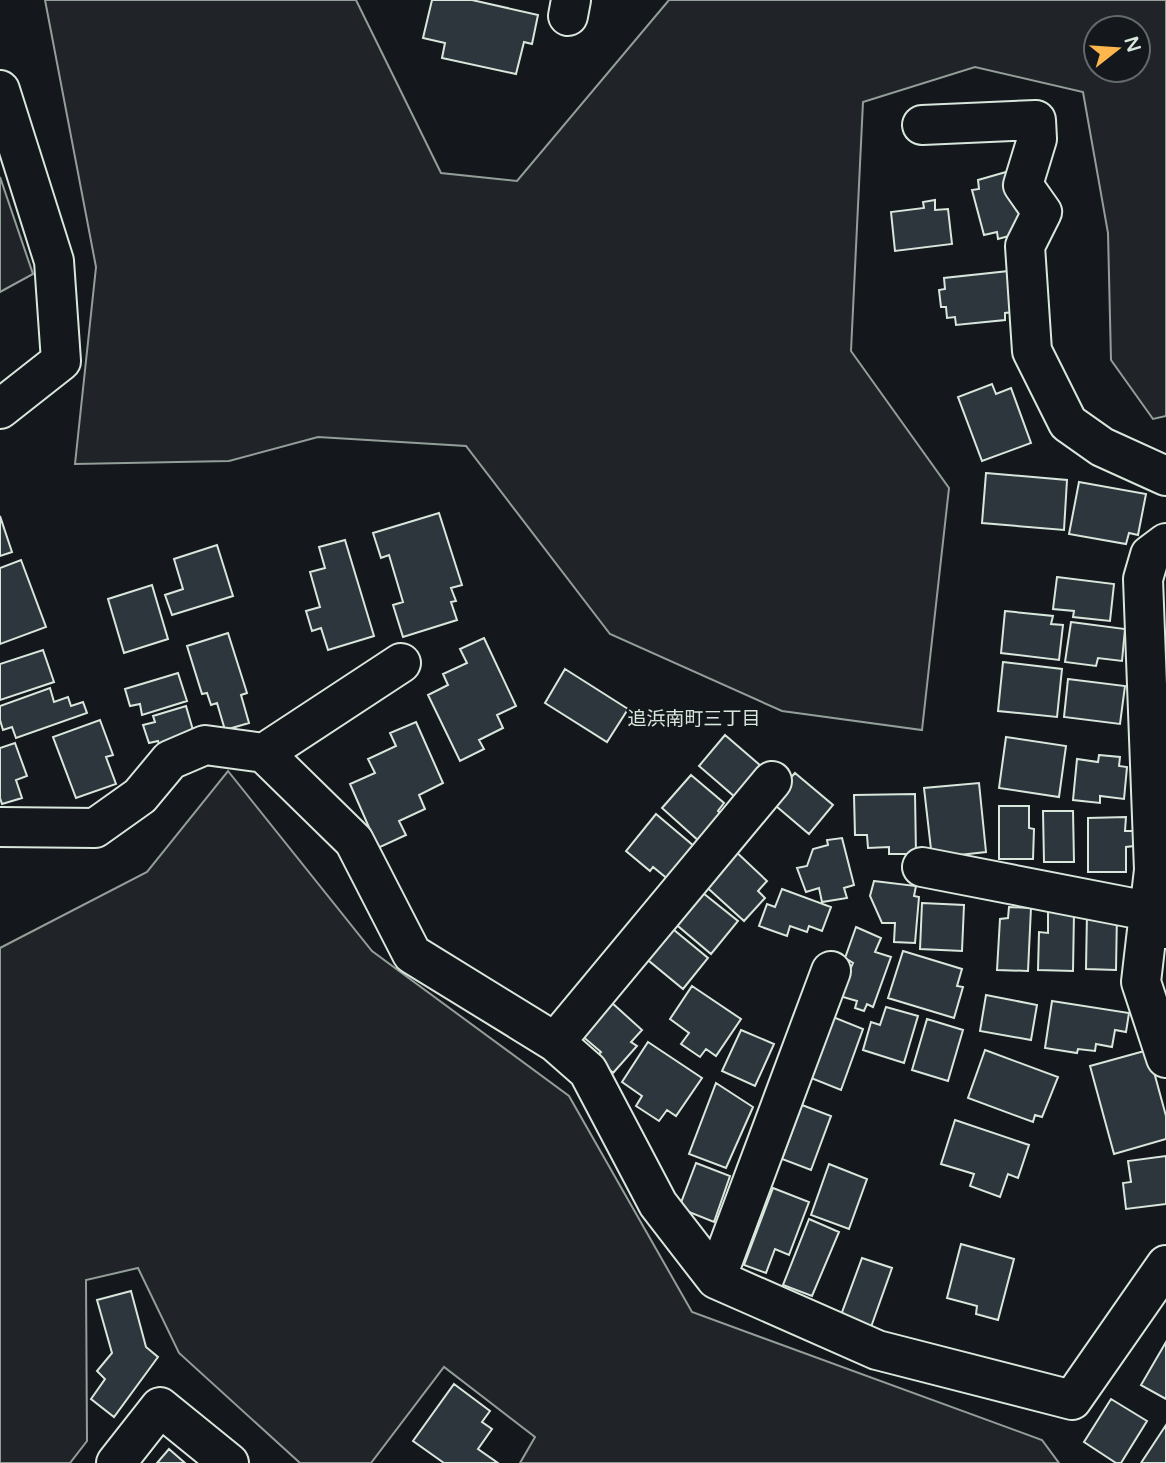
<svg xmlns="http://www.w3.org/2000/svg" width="1166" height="1463" font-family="'Varela Round','Noto Sans JP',sans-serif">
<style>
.green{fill:#202428;stroke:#939e99;stroke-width:2;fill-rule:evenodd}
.building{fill:#2c363c;stroke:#d8e6dc;stroke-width:2}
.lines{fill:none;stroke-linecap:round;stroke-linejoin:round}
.street-casing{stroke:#d8e6dc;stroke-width:42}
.street{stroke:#14181c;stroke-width:38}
.labels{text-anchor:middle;stroke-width:5;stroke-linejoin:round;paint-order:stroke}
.neighbourhood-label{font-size:19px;fill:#d8e6dc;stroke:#14181c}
</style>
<rect width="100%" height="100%" fill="#14181c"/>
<path class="green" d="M45 0H356L441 173 517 181 669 0H1166V416L1153 419 1111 360 1108 233 1083 92 975 67 863 102 851 351 949 488 922 730 782 711 610 634 466 446 318 437 229 461 75 464 96 267ZM1096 28H1138V70H1096Z
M0 177 33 274 0 292Z
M228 771 372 951 569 1096 692 1312 1042 1440 1059 1463H520L535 1437 444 1367 371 1463H300L179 1353 138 1268 86 1280 87 1441 70 1463H0V948L147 872Z"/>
<path class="building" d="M432 0H472L538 15 532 44 524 42 516 74 442 58 445 43 423 38Z
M1006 172 1031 230 998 239 997 232 984 235 972 190 979 189 978 180Z
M935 200V210L948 209 952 244 895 251 891 212 924 208 923 202Z
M1018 270 1022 311 1005 313V320L956 325 955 317 947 318 946 307H941L939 290 945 289 944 278Z
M992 384 996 394 1011 388 1031 443 982 461 958 397Z
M986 473 1067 480 1064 530 982 523Z
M1079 482 1146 494 1138 535 1129 533 1126 544 1069 534Z
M439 513 462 585 451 588 456 601 451 602 457 620 403 637 393 605 403 602 389 555 381 558 373 533Z
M0 516 12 552 0 556Z
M345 540 374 636 328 650 321 628 312 631 306 611 320 607 310 572 325 568 319 547Z
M217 545 233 596 172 615 165 595 183 589 174 559Z
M21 560 46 627 0 644V568Z
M1057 577 1114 584 1110 621 1073 617 1074 611 1053 609Z
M152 585 168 639 124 653 108 599Z
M1005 611 1053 616 1051 624 1063 625 1059 660 1001 653Z
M1071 622 1125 629 1122 661 1098 658 1096 666 1065 662Z
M228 633 247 693 241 695 249 723 225 730 217 703 211 705 207 693 202 694 187 646Z
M484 638 516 706 497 715 503 728 479 740 484 749 460 761 428 695 448 685 443 674 467 663 460 649Z
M43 650 54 682 0 700V664Z
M1003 662 1062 669 1057 717 998 711Z
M565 669 628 709 607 742 545 703Z
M178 673 187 701 142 715 140 704 130 706 125 689Z
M1068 679 1125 686 1120 724 1064 717Z
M50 688 54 702 68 697 71 706 83 702 87 713 16 738 12 727 3 730 0 720V706Z
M186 706 195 737 160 747 158 741 149 743 143 725 155 722 153 716Z
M100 720 113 755 106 757 116 784 76 798 53 737Z
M416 722 443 783 419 795 425 809 399 821 406 835 378 848 350 784 375 773 368 759 396 746 390 733Z
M725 735 761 766 735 797 699 766Z
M1006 737 1066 746 1059 797 999 788Z
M15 743 27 776 16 780 22 798 2 804 0 798V748Z
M1099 755 1120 757 1119 766 1127 767 1124 799 1100 796V803L1073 800 1077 759 1098 762Z
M795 773 833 805 809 834 770 801Z
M691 775 724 803 718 811 723 816 700 842 662 808Z
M979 783 986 852 932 858 924 788Z
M915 794 916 854H889V847L868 848 867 835H855L854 795Z
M999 806H1029V828L1034 829 1033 859H999Z
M1043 811H1073L1074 862H1044Z
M656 814 695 847 669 880 653 867 650 871 626 851Z
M1126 817 1125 831H1134V846L1126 847V872H1088V818Z
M842 838 854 885 844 888 847 898 822 902 819 888 806 892 797 868 807 866 813 849 828 845 827 840Z
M732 848 767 881 758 891 765 898 744 921 701 882Z
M874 881 916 886 914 896 919 897 915 943 894 942 895 923H882L870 896Z
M698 889 738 921 711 954 672 921Z
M782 889 831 907 822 931 809 926 807 932 790 926 787 936 759 926 767 904 775 907Z
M922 903 964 905 962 951 920 949Z
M1009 907 1031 908 1028 971 997 970 1000 919 1008 918Z
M1048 911 1074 912 1073 971 1038 970 1039 932 1048 933Z
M1087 913H1117L1116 970 1086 969Z
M668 925 708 958 683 989 643 956Z
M856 927 881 938 875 952 891 957 873 1007 867 1004 864 1011 855 1008 857 1001 843 997 842 988 853 963 845 958Z
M903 951 962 969 957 986 963 987 954 1018 888 998Z
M692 986 741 1019 716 1056 706 1049 700 1057 681 1044 689 1033 670 1019Z
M986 995 1037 1005 1031 1040 980 1031Z
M1052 1001 1129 1013 1126 1032 1115 1030 1112 1047 1096 1044 1095 1051 1078 1049 1077 1053 1045 1048Z
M611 1002 642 1030 631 1042 637 1046 613 1073 596 1057 601 1052 581 1035Z
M886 1007 918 1016 904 1063 863 1050 871 1022 880 1025Z
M828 1015 863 1029 841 1090 806 1076Z
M927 1019 963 1030 948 1081 912 1070Z
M741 1030 774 1044 755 1086 722 1071Z
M648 1042 702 1078 676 1116 667 1110 659 1121 636 1106 642 1096 622 1082Z
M985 1050 1058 1077 1042 1117 1035 1115 1033 1122 968 1098Z
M1148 1050 1166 1116V1139L1114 1154 1090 1066Z
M716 1083 753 1107 726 1168 689 1154Z
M802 1105 831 1116 811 1170 782 1159Z
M955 1120 1029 1145 1018 1178 1008 1174 1000 1197 970 1186 974 1174 941 1164Z
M1166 1156V1204L1126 1209 1123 1183 1131 1182 1128 1161Z
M696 1163 730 1176 714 1222 679 1208Z
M829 1164 867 1179 849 1229 811 1215Z
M773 1188 809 1202 789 1255 775 1249 766 1273 744 1265Z
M809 1219 839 1232 812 1296 783 1285Z
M961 1244 1014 1259 998 1320 976 1314 977 1306 947 1298Z
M862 1258 892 1268 871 1327 841 1315Z
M131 1291 146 1347 158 1357 114 1417 91 1399 105 1379 97 1371 112 1353 97 1300Z
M1166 1342V1399L1141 1385Z
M454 1384 490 1411 482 1422 492 1429 478 1449 498 1463H444L413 1441Z
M1111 1399 1147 1421 1121 1463H1116L1084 1442Z
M1166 1425V1463H1141Z
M169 1449 185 1463H157Z"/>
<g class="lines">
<g class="street-casing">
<path id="street" d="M568 16 571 0
M0 90 54 261 61 361 0 409
M922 125 1036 120 1037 139 1023 185 1042 212 1025 246 1032 351 1068 423 1102 447 1166 476
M1166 543 1150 555 1143 579 1154 870 1141 982 1166 1058
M264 753 401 663
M0 827 95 828 140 796 170 760 205 745 264 753 354 841 412 954 555 1042 588 1071 658 1204 716 1279 877 1350 1072 1400 1166 1265
M922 867 1148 911 1165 929
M555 1042 772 781
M716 1279 831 971
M116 1463 160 1407 229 1463"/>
</g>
<use href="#street" class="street"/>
</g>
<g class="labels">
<g class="neighbourhood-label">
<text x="694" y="725">追浜南町三丁目</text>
</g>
</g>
<g transform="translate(1117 49) rotate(73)"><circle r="33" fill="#14181c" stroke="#626a69" stroke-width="2"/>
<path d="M0-5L12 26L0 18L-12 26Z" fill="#ffb74d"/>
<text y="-10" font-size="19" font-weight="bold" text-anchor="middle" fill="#d8e6dc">N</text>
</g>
</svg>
